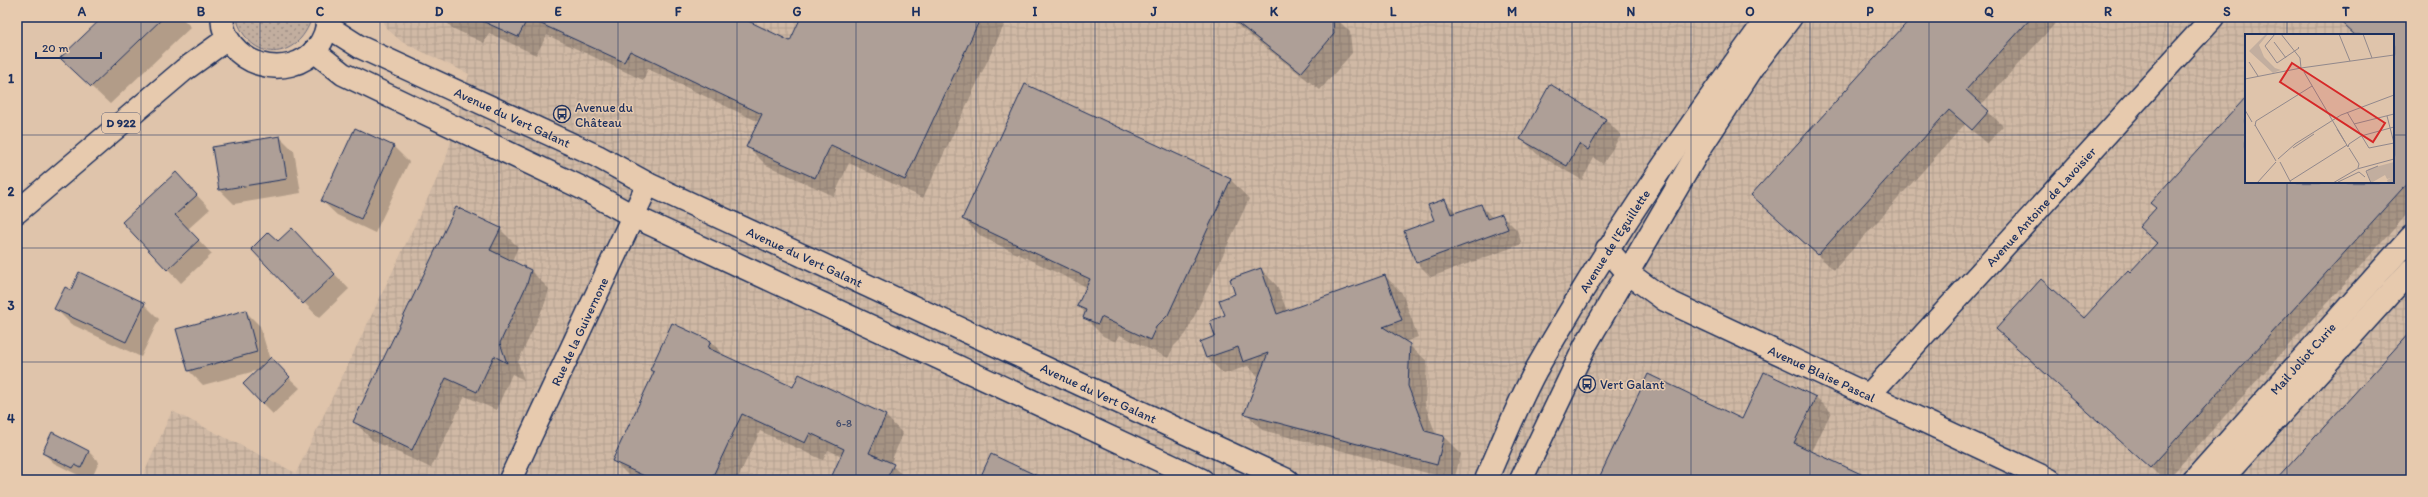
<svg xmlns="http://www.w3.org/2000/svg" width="2428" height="497" font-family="Itim,sans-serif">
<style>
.industrial{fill:url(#industrial-grid);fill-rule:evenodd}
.grass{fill:url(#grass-dots);stroke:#6e6e7e}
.shadow{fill:#0003}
.building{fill:#ae9f97;stroke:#1b2f5e}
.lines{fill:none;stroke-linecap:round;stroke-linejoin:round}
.street-casing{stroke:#1b2f5e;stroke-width:25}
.secondary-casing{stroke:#1b2f5e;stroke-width:25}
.primary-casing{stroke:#1b2f5e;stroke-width:25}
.street{stroke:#e7caae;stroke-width:22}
.secondary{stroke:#e7caae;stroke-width:22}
.primary{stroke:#e7caae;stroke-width:22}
.grid{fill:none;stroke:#1b2f5e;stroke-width:1;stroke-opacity:0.55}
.labels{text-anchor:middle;stroke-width:3;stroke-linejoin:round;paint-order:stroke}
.number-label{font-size:11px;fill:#404b6c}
.shield{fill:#e7caae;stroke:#585e76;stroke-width:1}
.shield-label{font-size:12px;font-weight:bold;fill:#1b2f5e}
.poi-label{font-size:13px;fill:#1b2f5e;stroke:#e7caae;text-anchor:start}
.street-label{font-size:13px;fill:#1b2f5e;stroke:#e7caae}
.inset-road{fill:none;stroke:#91888c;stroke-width:1}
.view{fill:#d62828;fill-opacity:0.15;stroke:#d62828;stroke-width:2}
.inset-edge{fill:none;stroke:#1b2f5e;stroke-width:2}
.neatline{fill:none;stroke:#1b2f5e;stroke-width:1.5}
.grid-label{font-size:13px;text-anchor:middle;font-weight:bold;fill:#1b2f5e}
</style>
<defs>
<pattern id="industrial-grid" width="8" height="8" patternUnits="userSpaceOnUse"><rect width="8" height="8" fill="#d0b9a5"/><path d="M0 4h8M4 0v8" fill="none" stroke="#b29f90"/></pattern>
<pattern id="grass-dots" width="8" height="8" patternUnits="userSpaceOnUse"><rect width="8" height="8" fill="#c2ae9f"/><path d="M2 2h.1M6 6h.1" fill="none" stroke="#9d8e85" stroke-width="1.8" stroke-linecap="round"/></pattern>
</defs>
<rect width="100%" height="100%" fill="#dfc4ab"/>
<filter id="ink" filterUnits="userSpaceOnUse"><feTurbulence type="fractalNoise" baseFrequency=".025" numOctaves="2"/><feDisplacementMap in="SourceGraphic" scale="8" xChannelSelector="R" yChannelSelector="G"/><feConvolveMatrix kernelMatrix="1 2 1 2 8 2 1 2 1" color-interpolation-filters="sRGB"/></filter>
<g filter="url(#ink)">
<path class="industrial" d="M382 17H2411V480H141L172 411 296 473 445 162 469 74 402 42 386 28ZM2246 35H2393V182H2246Z"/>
<path class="grass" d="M236 17H312C298 63 249 63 236 17Z"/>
<path class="shadow" d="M105 17H181L191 27 110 104 80 76Z
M442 17H738L790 42 802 17H1008L923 198 849 163 834 196 766 165 747 146 759 122 648 69 643 80 547 35 536 55 489 33 484 43 452 28Z
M1227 17H1335L1350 32 1352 53 1320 90Z
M1913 17H2061L1981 105 2003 126 1987 144 1965 124 1834 270 1752 195Z
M2336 17H2411V210L2167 480H2164L2012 343 2084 320 2157 244 2140 227 2246 98V182H2393V35H2354Z
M1025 86 1231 180 1249 199 1186 334 1174 346 1168 358 1120 335 1116 342 1103 336 1084 317 1086 313 1078 306 1087 287 982 237 963 219Z
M1550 86 1606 120 1621 135 1603 164 1594 158 1582 180 1537 154 1522 139Z
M355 129 394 147 409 162 375 233 337 215 322 201Z
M280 137 294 151 301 193 234 204 220 190Z
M189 187 210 209 188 229 212 254 181 283 124 222Z
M1445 201 1457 213 1480 205 1493 218 1502 215 1517 230 1522 244 1431 277 1416 262Z
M500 229 518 247 512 261 531 271 549 289 545 303 518 362 524 380 512 374 496 410 465 396 431 468 372 440 354 421Z
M306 244 349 289 319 318 252 249Z
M1261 269 1277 286 1287 311 1385 276 1402 293 1418 337 1405 342 1427 361 1425 404 1436 435 1444 437 1461 454 1454 480 1262 430 1246 413 1259 377 1248 366 1224 374 1207 358 1237 295Z
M72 291 144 304 159 319 141 357 71 324 56 309Z
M245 311 260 326 270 360 300 388 273 414 262 403 259 370 203 385 189 371Z
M711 342 727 358 794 388 886 416 903 434 890 464 908 480H831L842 456 828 450 823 460 760 431 737 480 631 478 613 460 654 373 651 370Z
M1765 373 1816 397 1831 412 1812 452 1871 480H1599L1743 420Z
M52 433 89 452 99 462 92 478 85 475 84 478 54 463 43 453Z"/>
<path class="building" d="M103 17H164L91 87 60 58Z
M473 17H740L790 41 801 17H981L905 180 831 145 815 178 746 147 762 114 630 51 624 62 528 18 518 37Z
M1230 17H1333L1334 34 1301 73Z
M1912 17H2032L1966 90 1989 111 1972 130 1949 110 1818 255 1751 195Z
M2335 17H2411V179L2150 468 1996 329 2041 279 2084 318 2128 270 2130 272 2157 243 2139 227 2156 208 2150 203 2246 97V182H2393V35H2355Z
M1025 84 1231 179 1168 315 1156 327 1150 340 1101 317 1098 324 1083 318 1086 310 1077 306 1090 279 962 219Z
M1550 84 1606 119 1588 150 1579 144 1567 166 1520 139Z
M355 128 394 146 361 219 321 201Z
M280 136 287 179 219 190 212 147Z
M176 172 197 195 175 215 199 240 167 270 122 222Z
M1445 199 1451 214 1481 204 1487 219 1502 214 1508 229 1416 263 1404 231 1434 220 1428 205Z
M456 207 501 228 490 250 531 270 527 284 500 343 507 363 494 356 477 392 446 378 412 450 353 422Z
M292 228 335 274 303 304 251 249 268 232 278 241Z
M1261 268 1277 314 1385 275 1402 320 1383 327 1410 344 1408 386 1425 431 1444 436 1437 465 1244 414 1268 353 1243 362 1238 347 1206 358 1200 342 1215 336 1210 321 1225 315 1219 300 1235 294 1230 279Z
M79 272 145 303 126 342 54 309 65 287 71 290Z
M246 310 257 352 188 371 176 329Z
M672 323 711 341 708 348 793 387 799 374 886 415 869 453 894 464 886 480H830L844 449 810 433 805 443 742 414 711 480H653L612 461 654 372 650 370Z
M2411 331V480H2276Z
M271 357 290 377 262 404 243 384Z
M1764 372 1816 397 1794 443 1874 480H1598L1648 374 1742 419Z
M52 432 89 451 81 468 75 465 73 468 42 453Z
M991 454 1046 480H979Z"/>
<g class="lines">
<g class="street-casing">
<g id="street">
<path id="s1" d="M1607 249 1628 273 1665 300 2050 480"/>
<path id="s2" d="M1869 395 2213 17"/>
<path id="s3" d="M510 480 648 184"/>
<path id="s4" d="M2194 480 2411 237"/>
<path d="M2221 480 2411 270"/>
</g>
</g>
<g class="secondary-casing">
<g id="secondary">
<path id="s5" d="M327 26 360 47 597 156 648 184 1287 480"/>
<path d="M314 51 343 74 582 188 633 216 1202 480"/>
<path id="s6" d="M1486 480C1502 444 1517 405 1536 370 1605 247 1685 131 1768 17"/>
<path d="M1521 480 1585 346 1699 150 1756 63 1791 17"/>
</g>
</g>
<g class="primary-casing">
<path id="primary" d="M223 17C221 27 227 38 232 45 263 83 326 69 328 17
M17 212 184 70 227 39"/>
</g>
<use href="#street" class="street"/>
<use href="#secondary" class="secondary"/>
<use href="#primary" class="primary"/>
</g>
</g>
<path class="grid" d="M141 17V480M260 17V480M380 17V480M499 17V480M618 17V480M737 17V480M856 17V480M976 17V480M1095 17V480M1214 17V480M1333 17V480M1452 17V480M1572 17V480M1691 17V480M1810 17V480M1929 17V480M2048 17V480M2168 17V480M2287 17V35M17 135H2246M2393 135H2411M2287 182V480M17 248H2411M17 362H2411"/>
<defs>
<g id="bus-ring" transform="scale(0.9)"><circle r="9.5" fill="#e7caae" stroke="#1b2f5e" stroke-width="1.5"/><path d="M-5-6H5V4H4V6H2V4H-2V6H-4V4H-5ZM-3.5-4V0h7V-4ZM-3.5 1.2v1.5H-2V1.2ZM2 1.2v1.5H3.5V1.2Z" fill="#1b2f5e"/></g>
</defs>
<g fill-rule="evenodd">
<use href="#bus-ring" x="562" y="114"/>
<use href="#bus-ring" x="1587" y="384"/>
</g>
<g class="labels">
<g class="number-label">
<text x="844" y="427">6-8</text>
</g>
<rect class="shield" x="102" y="113" width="38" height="20" rx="3"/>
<g class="shield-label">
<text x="121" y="127">D 922</text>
</g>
<g class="poi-label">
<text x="575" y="112">Avenue du<tspan x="575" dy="15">Château</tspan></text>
<text x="1600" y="389">Vert Galant</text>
</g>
<g class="street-label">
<text dy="5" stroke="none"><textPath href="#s5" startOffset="207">Avenue du Vert Galant</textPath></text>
<text dy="5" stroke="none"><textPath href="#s2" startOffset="255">Avenue Antoine de Lavoisier</textPath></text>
<text dy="5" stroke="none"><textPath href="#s6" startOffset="272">Avenue de l'Eguillette</textPath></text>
<text dy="5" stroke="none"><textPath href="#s5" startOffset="531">Avenue du Vert Galant</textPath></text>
<text dy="5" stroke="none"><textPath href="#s3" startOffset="164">Rue de la Guivernone</textPath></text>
<text dy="5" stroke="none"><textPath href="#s4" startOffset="163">Mail Joliot Curie</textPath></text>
<text dy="5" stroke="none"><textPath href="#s1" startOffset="251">Avenue Blaise Pascal</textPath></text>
<text dy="5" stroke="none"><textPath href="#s5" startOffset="855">Avenue du Vert Galant</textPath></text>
</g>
</g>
<g transform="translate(2245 34)">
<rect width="149" height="149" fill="#dfc4ab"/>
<path d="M149 128 148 149H143L142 146 146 144 142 145 140 141 126 149 122 138 123 135Z" fill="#c2ae9f"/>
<path d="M21 0H23L14 11 19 23 30 34 36 36 28 39 4 17Z" fill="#c2ae9f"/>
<path class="inset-road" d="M30 0 20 12 32 29 54 14 53 13M36 0 55 24 56 34M94 0 105 27M118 0 127 24M29 8 41 24M4 28 13 42M59 38 103 113 104 110M0 45 56 34 149 21M0 76 7 88M102 78 124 114 149 109M142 82 149 109M109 90 149 80M10 91 31 127M10 92 11 87 67 52M92 95 100 108M104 110 116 102 149 93M48 114 69 100M104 114 114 130 113 134M33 125 50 110 96 81 149 61M35 128 46 149M45 147 102 111M93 148 114 138 120 143M12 149 31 128M88 149 112 135 149 125M126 149 121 137 133 132"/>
<path class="view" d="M47 29 140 89 128 108 35 48Z"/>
<rect width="149" height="149" class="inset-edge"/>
</g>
<rect width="2428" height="497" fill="none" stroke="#e7caae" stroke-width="44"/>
<path d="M36 52v6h65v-6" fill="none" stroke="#1b2f5e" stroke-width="2"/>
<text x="42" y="52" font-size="12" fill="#1b2f5e" stroke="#e7caae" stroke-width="3" paint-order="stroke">20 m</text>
<rect x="22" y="22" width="2384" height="453" class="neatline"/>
<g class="grid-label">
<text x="82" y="16">A</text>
<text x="201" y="16">B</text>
<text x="320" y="16">C</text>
<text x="439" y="16">D</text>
<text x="558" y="16">E</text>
<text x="678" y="16">F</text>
<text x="797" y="16">G</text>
<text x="916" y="16">H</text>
<text x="1035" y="16">I</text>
<text x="1154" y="16">J</text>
<text x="1274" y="16">K</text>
<text x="1393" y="16">L</text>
<text x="1512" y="16">M</text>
<text x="1631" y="16">N</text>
<text x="1750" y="16">O</text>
<text x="1870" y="16">P</text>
<text x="1989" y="16">Q</text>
<text x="2108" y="16">R</text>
<text x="2227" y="16">S</text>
<text x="2346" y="16">T</text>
<text x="11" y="83">1</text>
<text x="11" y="196">2</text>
<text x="11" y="310">3</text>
<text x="11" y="423">4</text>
</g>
</svg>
